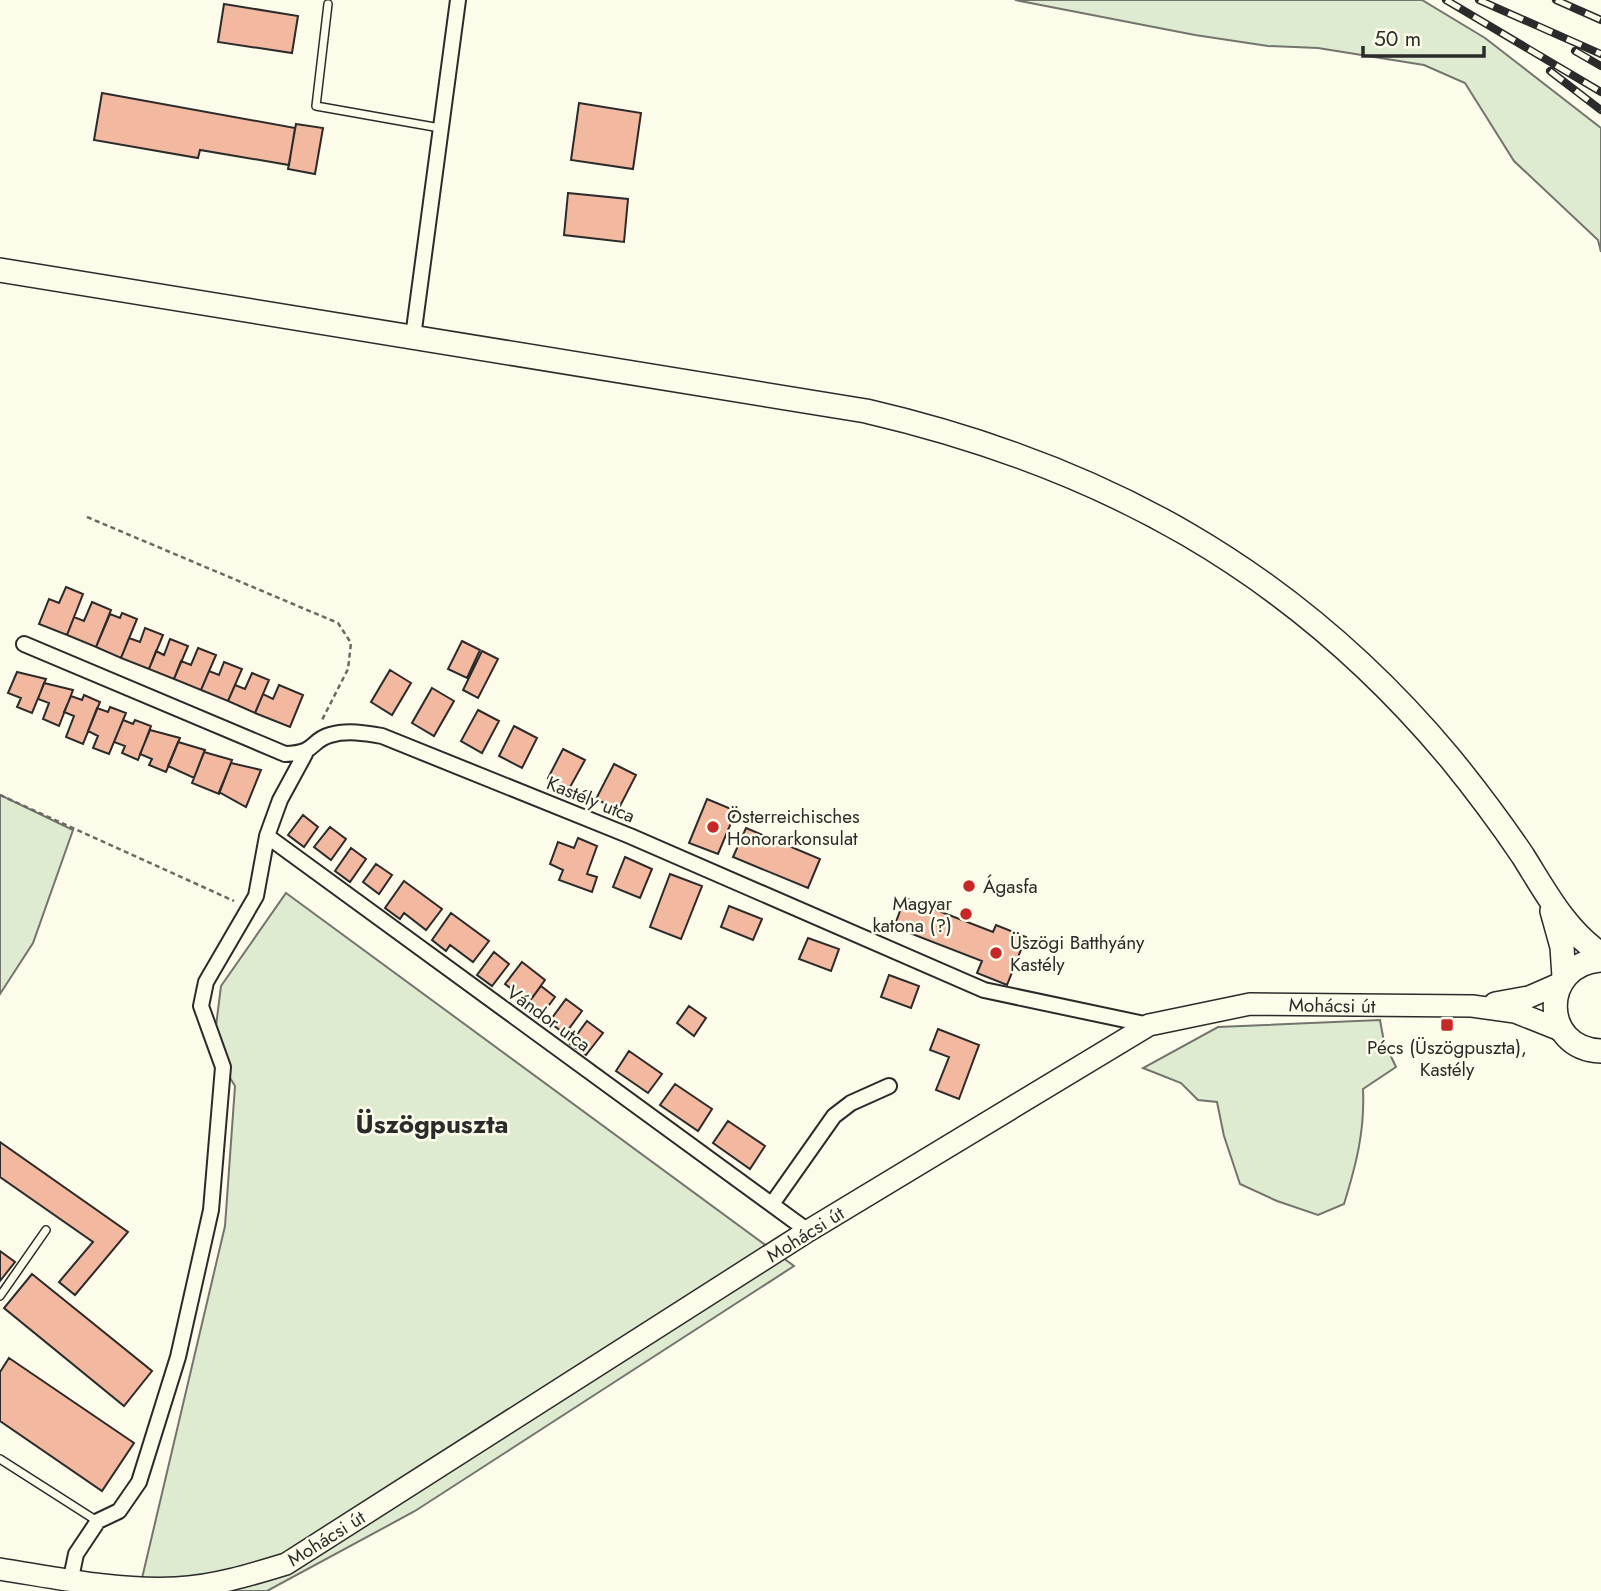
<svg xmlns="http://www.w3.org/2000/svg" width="1601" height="1591" font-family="Jost,sans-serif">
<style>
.green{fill:#deebd1;stroke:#74746e;stroke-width:2}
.building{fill:#f2b8a0;stroke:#2b2b2b;stroke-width:2}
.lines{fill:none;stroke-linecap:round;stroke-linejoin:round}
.lane-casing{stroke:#2b2b2b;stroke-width:10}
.street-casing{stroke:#2b2b2b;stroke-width:18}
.secondary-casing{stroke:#2b2b2b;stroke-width:24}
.primary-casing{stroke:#2b2b2b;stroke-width:26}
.path{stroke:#6a6964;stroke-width:2.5;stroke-dasharray:5 3.5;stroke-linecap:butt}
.lane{stroke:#fdfbea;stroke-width:7}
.street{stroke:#fdfbea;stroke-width:14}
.secondary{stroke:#fdfbea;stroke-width:21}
.primary{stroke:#fdfbea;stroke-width:23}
.rail-casing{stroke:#2b2b2b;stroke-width:8}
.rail{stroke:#fdfbea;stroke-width:5;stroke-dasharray:16;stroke-linecap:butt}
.poi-dot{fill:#c62828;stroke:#fdfbea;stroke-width:2.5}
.labels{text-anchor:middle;stroke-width:5;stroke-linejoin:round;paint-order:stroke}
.street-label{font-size:19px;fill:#2b2b2b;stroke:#fdfbea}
.poi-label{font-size:19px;fill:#2b2b2b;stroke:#fdfbea;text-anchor:start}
.district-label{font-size:26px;font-weight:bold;fill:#2b2b2b;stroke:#fdfbea}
</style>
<rect width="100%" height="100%" fill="#fdfbea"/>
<path class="green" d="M1015 0H1422L1485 38 1601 128V252L1598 240 1514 161 1465 83 1424 65 1318 48 1268 46 1195 35Z
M0 795 73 830 33 943 0 994Z
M286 893 794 1266 415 1511 267 1591H139L225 1226 235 1086 213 1050 221 986Z
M1380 1020 1384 1042 1396 1067 1363 1089C1365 1131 1356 1165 1344 1204L1318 1215 1277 1201 1240 1184 1224 1136 1217 1102 1198 1100 1181 1083 1143 1068 1218 1027Z"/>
<path class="building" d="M224 4 298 16 292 53 218 42Z
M102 93 295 128 289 165 200 150 198 158 94 140Z
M579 103 641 113 633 169 571 160Z
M296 124 323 128 315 174 288 169Z
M568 193 628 199 624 242 564 235Z
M66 587 83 594 67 635 39 624 49 599 59 603Z
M92 602 111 610 96 647 67 635 74 617 84 621Z
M122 613 137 619 121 658 96 647 110 614 120 618Z
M145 628 163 635 149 669 121 658 129 638 140 642Z
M170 639 188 646 174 679 149 669 156 651 164 655Z
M462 641 480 650 467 678 448 669Z
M198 648 216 655 201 690 174 679 181 661 191 665Z
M482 651 498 659 478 698 463 690Z
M224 662 242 669 228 701 201 690 209 671 219 675Z
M390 670 411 683 392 715 371 702Z
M17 672 46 679 32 713 17 707 21 698 8 693Z
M252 673 269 680 255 713 228 701 235 685 245 689Z
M44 683 73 690 59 726 43 719 49 703 38 699Z
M279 685 303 695 290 727 255 713 263 694 273 699Z
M432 688 454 701 434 736 412 723Z
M84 695 100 702 83 744 66 737 74 716 64 712 71 696 82 700Z
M110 707 126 713 109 754 93 748 98 736 88 731 97 708 108 712Z
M478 710 499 721 482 753 461 741Z
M123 720 133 724 135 720 151 726 138 760 122 753 125 746 114 742Z
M514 726 537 738 522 768 499 756Z
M150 730 180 738 166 772 149 765 152 759 140 754Z
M178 742 205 750 194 778 168 766Z
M563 749 585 760 569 789 548 778Z
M204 752 232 760 219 794 192 783Z
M231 763 261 770 246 807 219 792Z
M614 764 636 775 618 810 596 799Z
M707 799 736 811 718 854 689 843Z
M303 815 318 827 304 847 288 835Z
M330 827 346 839 331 860 314 847Z
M746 828 820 859 808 888 733 857Z
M578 838 597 846 587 874 597 877 592 892 559 880 563 870 550 864 558 842 574 848Z
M351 848 366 859 350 882 335 871Z
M625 857 652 869 640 898 613 887Z
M376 864 392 875 379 894 363 882Z
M670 874 702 886 681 939 650 927Z
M404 881 442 909 426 930 404 913 400 919 385 908Z
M905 898 993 932 996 925 1026 937 1007 985 977 973 982 961 894 927Z
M729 906 762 919 753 940 721 927Z
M451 913 489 941 473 962 450 945 446 951 432 940Z
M808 938 839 949 831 971 799 959Z
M494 952 509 964 492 986 477 975Z
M522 962 545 980 529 1002 505 984Z
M889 975 919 986 911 1008 881 997Z
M541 986 555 997 538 1020 524 1009Z
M566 999 582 1011 565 1034 549 1022Z
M689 1006 706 1018 694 1036 677 1023Z
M587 1021 603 1033 586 1055 570 1044Z
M938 1029 979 1045 959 1099 936 1090 949 1057 930 1050Z
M629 1051 662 1074 648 1093 616 1071Z
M675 1084 712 1109 698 1131 660 1105Z
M728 1121 765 1146 750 1169 713 1143Z
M0 1142 128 1232 75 1295 59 1282 93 1242 0 1177Z
M0 1251 15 1262 0 1281Z
M32 1274 152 1371 124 1406 4 1308Z
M9 1358 134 1443 102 1491 0 1421V1372Z"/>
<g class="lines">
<g class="lane-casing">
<path id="lane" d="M328 4 316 106 440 128
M0 1296 46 1230
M0 1459 97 1521"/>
</g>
<g class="street-casing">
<path id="street" d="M413 337 458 0
M24 644 285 754C318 753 309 741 330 735 347 730 365 733 382 736L630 836 984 990 1149 1025
M267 836 808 1231
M772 1204 834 1116 851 1103 889 1086
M71 1578 76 1554 98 1521 119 1511 139 1482 178 1357 211 1210 223 1067 201 1006 206 982 256 896 267 836 280 800 305 754"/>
</g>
<g class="secondary-casing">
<path id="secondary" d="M1495 1003 1529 997 1561 983
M0 1569C57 1578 118 1591 176 1588 214 1586 250 1575 286 1564L808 1231 1149 1025 1250 1004 1472 1006 1515 1012 1563 1031"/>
</g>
<g class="primary-casing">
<path id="primary" d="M0 270 866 411C1103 466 1293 570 1450 758 1476 790 1500 822 1523 856 1545 891 1566 931 1601 954
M1552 911 1562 947 1564 977
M1601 960C1540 964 1540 1049 1601 1051"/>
</g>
<path class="path" d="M87 517 338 623 351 643 348 669 321 722
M0 795 234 901"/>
<use href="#lane" class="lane"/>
<use href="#street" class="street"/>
<use href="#secondary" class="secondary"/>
<use href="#primary" class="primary"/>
<g class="rail-casing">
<path id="rail" d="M1446 0 1601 92
M1479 0 1601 54
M1556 0 1601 20
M1575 51 1601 66
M1550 71 1601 110"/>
</g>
<use href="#rail" class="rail"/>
</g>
<g class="poi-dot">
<circle cx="713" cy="827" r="7"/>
<circle cx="969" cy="886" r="7"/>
<circle cx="966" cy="914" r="7"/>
<circle cx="996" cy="953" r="7"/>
<rect x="1440" y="1018" width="14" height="14" rx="3.5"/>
</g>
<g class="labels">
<g class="street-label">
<text transform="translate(591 799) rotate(22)" y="7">Kastély utca</text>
<text transform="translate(1332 1005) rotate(1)" y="7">Mohácsi út</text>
<text transform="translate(549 1018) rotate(36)" y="7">Vándor utca</text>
<text transform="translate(805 1234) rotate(-32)" y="7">Mohácsi út</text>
<text transform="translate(326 1538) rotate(-32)" y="7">Mohácsi út</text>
</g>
<g class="poi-label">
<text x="727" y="823">Österreichisches<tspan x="727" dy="22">Honorarkonsulat</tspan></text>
<text x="983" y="893">Ágasfa</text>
<text x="952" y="910" text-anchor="end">Magyar<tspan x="952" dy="22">katona (?)</tspan></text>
<text x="1010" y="949">Üszögi Batthyány<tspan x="1010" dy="22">Kastély</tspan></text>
<text x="1447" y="1054" text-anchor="middle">Pécs (Üszögpuszta),<tspan x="1447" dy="22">Kastély</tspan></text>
</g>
<g class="district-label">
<text x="432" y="1133">Üszögpuszta</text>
</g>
</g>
<path d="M1363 46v10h121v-10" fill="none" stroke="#2b2b2b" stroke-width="3.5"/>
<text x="1374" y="46" font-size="21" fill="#2b2b2b" stroke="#fdfbea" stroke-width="5" paint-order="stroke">50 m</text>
</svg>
